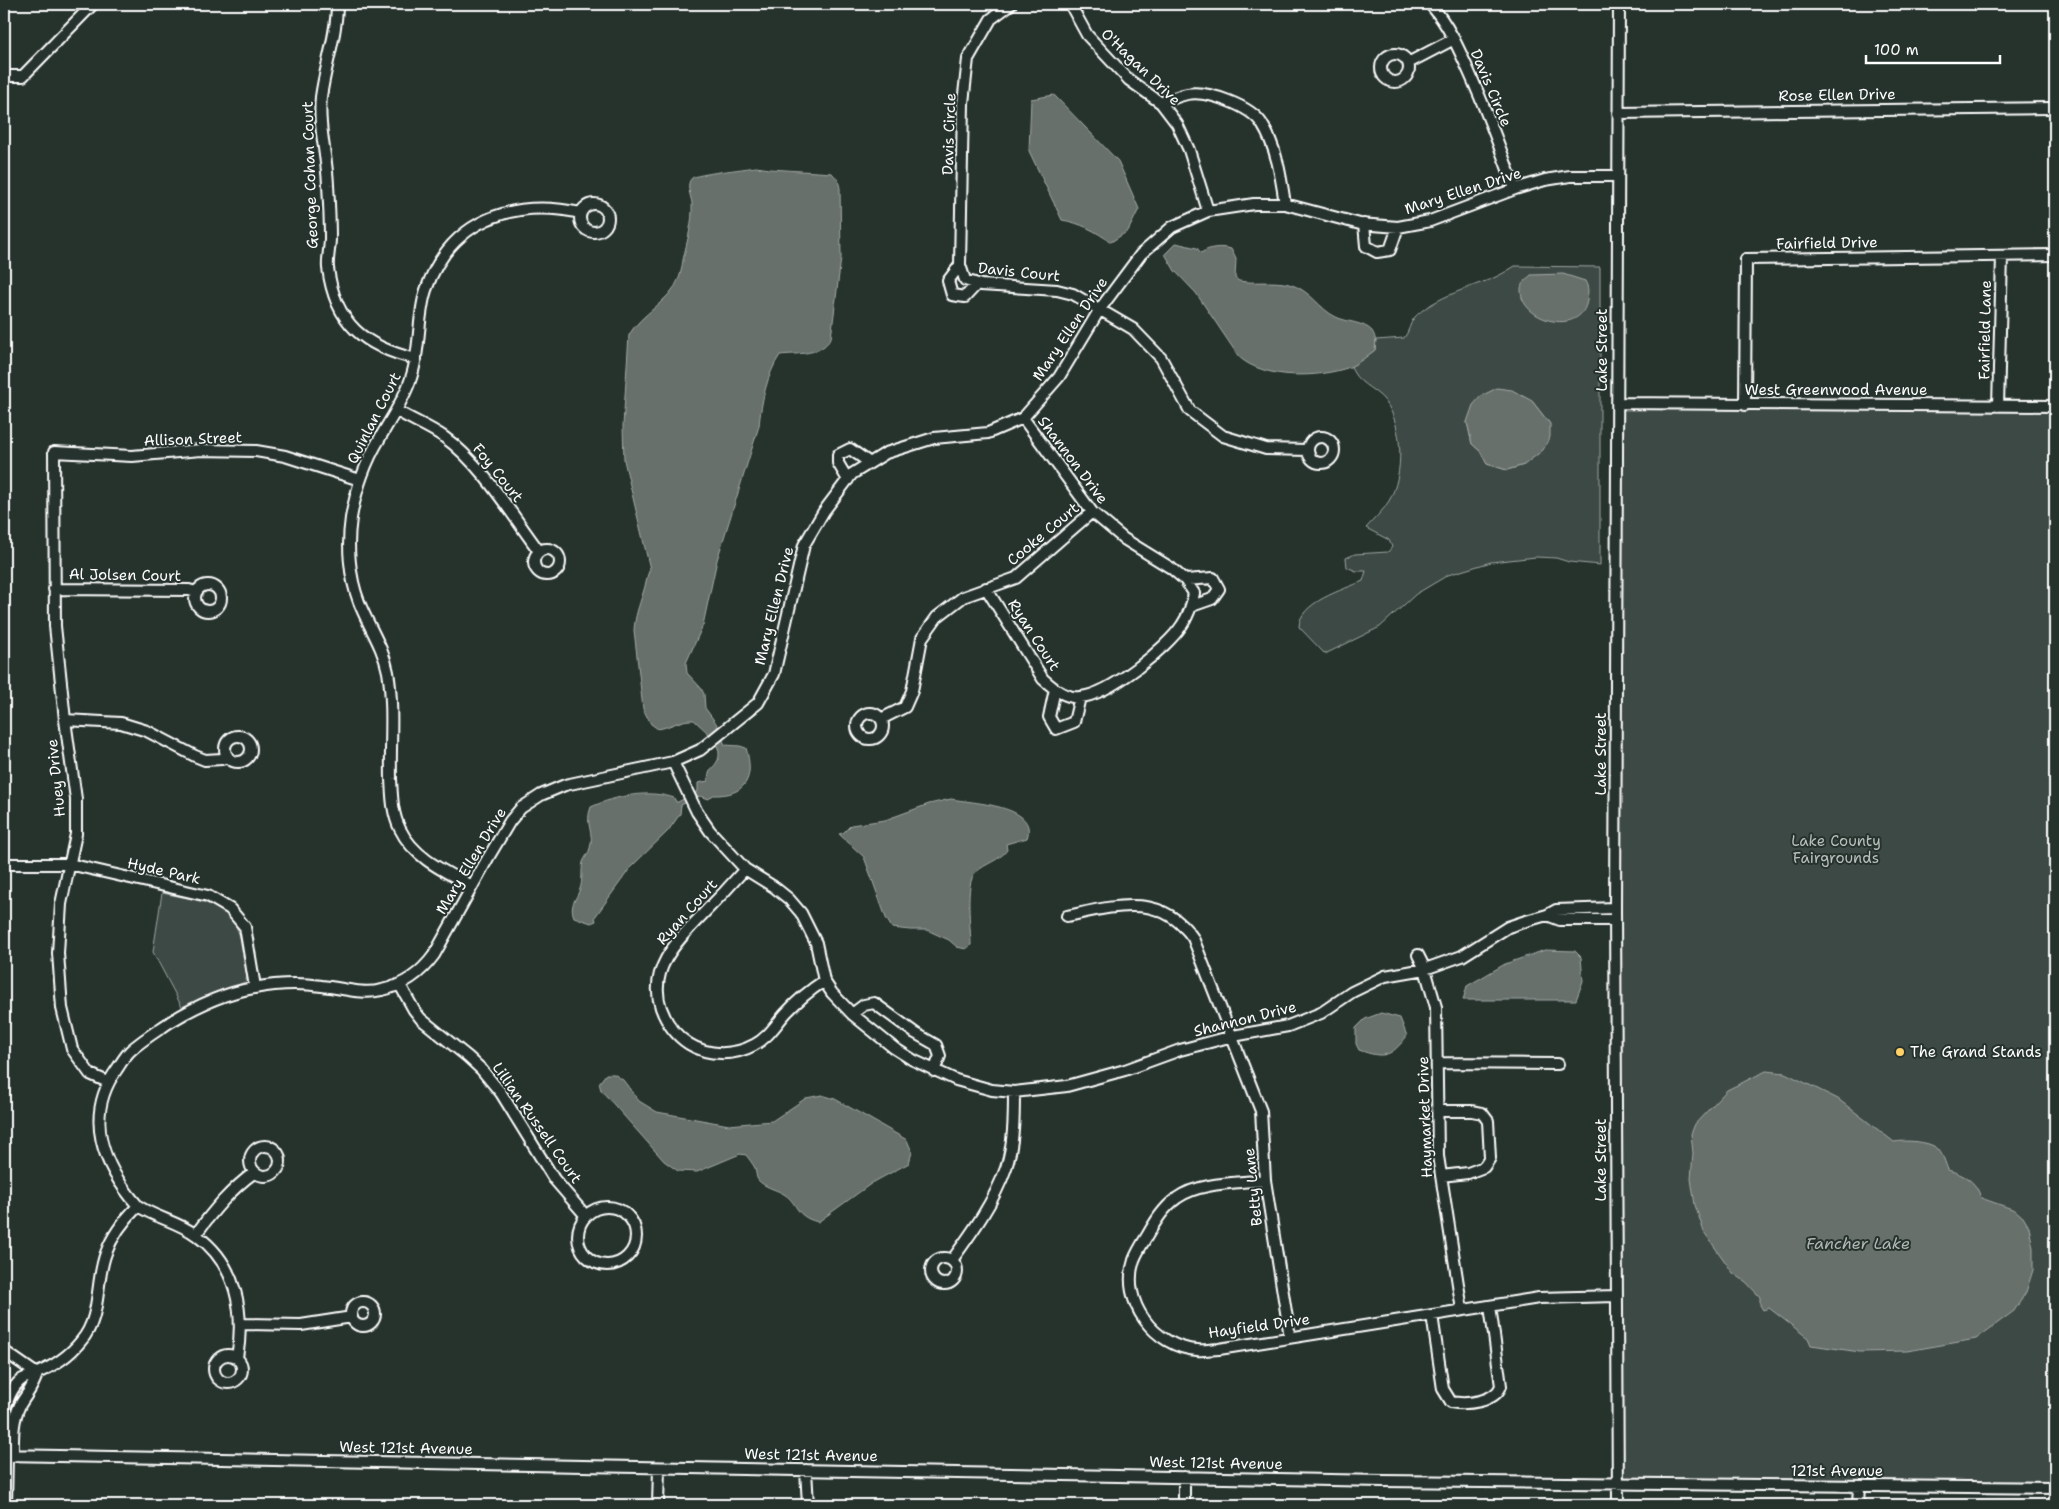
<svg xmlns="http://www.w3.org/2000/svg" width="2059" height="1509" font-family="'Shantell Sans',sans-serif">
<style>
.green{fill:#3e4944;stroke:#9ea4a2;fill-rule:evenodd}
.water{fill:#67706c;stroke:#a4a9a7}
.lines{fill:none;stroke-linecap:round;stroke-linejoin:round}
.minor-casing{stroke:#fff;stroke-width:14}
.minor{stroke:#26332d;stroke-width:10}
.poi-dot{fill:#ffd166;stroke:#26332d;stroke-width:2}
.labels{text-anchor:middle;stroke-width:4;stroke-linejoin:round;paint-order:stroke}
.street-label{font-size:15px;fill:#fff;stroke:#26332d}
.park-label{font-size:15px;fill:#bbbfbe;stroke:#26332d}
.poi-label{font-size:15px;fill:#fff;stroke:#26332d;text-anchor:start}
.water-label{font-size:16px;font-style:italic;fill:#b3b8b6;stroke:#26332d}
</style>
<rect width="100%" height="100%" fill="#26332d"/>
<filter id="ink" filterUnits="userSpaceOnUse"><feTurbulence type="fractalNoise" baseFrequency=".02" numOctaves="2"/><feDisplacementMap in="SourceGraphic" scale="10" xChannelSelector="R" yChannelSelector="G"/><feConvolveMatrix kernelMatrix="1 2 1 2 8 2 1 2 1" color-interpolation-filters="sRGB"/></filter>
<g filter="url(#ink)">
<path class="green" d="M1515 266 1600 267V565L1569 562 1556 558 1536 557 1491 562 1471 568 1448 575 1416 594 1380 627 1325 654 1299 627C1299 602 1343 590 1363 581L1366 571H1356L1347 567 1346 558 1355 554 1388 552 1392 547 1389 540 1366 528C1373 520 1383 511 1389 501 1404 475 1404 427 1385 401 1375 388 1355 383 1351 366L1375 350 1376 340 1404 338C1409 332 1410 323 1414 318 1431 299 1468 288 1491 279 1499 276 1507 271 1515 266ZM1532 401 1550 424 1524 465 1507 470 1487 464 1480 451 1472 444 1467 422Z
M1616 403 2055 404V1490L1618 1485Z
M162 893C189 899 227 901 238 931 244 945 244 962 247 977L245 982 182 1007 153 952Z"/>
<path class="water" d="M1054 95 1118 161 1139 209 1128 231 1111 242C1095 231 1081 223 1062 220L1029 151 1031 99Z
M756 167 770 169 832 173 838 180 840 188 841 258 831 338C821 356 798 353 780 355 767 374 761 403 759 426L717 560 703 625 686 663 687 673 701 688 704 694 705 708 716 723 725 745 740 746 746 748C755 778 746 796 713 795L709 799 700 796 681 805 680 814 668 831 631 867 595 917 596 921 591 923 574 917C569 905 576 900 580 889 583 881 581 870 583 862 585 857 589 853 590 848 595 832 584 825 591 807 615 796 649 789 674 798L676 802H678L698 791V783L708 781C708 768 713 770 718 760 724 744 703 729 694 720 681 719 671 727 658 729L651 724 643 709 634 630C635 616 639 606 643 593 646 585 646 577 650 569L624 460 623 426 629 335C641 313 670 302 679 278 681 273 682 266 683 260 687 241 693 223 692 203 691 196 685 184 692 178 697 174 744 169 756 167Z
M1176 243 1197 248 1201 253C1209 247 1222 246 1231 249L1236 259 1235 278 1239 281C1255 284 1273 280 1289 284 1311 290 1319 309 1336 317 1346 322 1364 322 1372 331 1376 337 1376 343 1375 350 1367 356 1359 363 1350 367 1319 378 1265 380 1239 357L1196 293 1175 271 1165 254Z
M1563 274 1585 281C1589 288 1588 292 1587 300 1583 333 1532 325 1522 298 1521 293 1520 287 1523 283 1525 280 1529 277 1531 275Z
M1497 388 1512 390 1532 401 1550 424V437L1543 450 1524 465 1507 470 1487 464 1480 451 1472 444 1467 422 1473 405 1481 396Z
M951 799C972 803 1039 805 1027 838L1006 844 1007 850C999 861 986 863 976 872 964 882 971 929 971 945L966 949 957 947 949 940 927 930H910L892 928 886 918 864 857 839 834 843 833 851 825 885 820 929 804Z
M1545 950 1575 951 1581 957 1583 981 1576 1000H1463L1467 986 1505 964Z
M1381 1013 1400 1018 1407 1036C1391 1057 1384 1059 1359 1050L1356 1044V1028L1365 1019Z
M1766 1071 1785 1073 1838 1099 1894 1142C1905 1140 1928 1141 1937 1148 1943 1154 1945 1162 1948 1170 1965 1175 1976 1181 1981 1198L2015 1210 2023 1217 2029 1227 2033 1248V1270L2026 1292 2014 1311 1976 1339 1907 1351 1860 1352 1811 1345 1808 1338 1769 1308 1763 1310 1760 1305V1297L1746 1282 1733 1273 1704 1232 1695 1205 1691 1179 1693 1153 1691 1134 1695 1124 1727 1090Z
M606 1074H614L623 1080 639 1101 657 1112 729 1125 772 1121 806 1098 822 1095 835 1099 907 1140 912 1152 909 1163 872 1183 818 1222C793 1216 799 1202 782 1193 775 1189 764 1187 758 1180 756 1177 756 1172 755 1168 753 1164 749 1159 746 1155L740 1154 697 1172 678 1171 664 1161 601 1090 599 1083Z"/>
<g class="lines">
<g class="minor-casing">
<path id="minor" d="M337 4C337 35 325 66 321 97 318 127 327 155 328 185 329 202 330 220 330 238 330 248 327 259 328 268 335 324 365 347 416 359
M1011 4 991 19 968 59 963 103 960 265 965 280 981 285 1057 290 1073 294 1133 329 1161 358 1190 411 1223 436 1266 449 1307 450
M1070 4 1087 35 1129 80 1161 103 1177 124 1189 150 1208 211
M1430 4C1448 24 1459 49 1470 74 1487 112 1501 150 1515 189
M1381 68a14 14 0 1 1 28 0a14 14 0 1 1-28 0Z
M1408 63 1454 39
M4 76H23L93 4
M1161 103C1169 100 1178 96 1187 94 1207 90 1251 106 1262 124 1277 148 1281 177 1285 204
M1618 113 2055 108
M580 218a14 14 0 1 1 28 0a14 14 0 1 1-28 0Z
M1364 224 1366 246 1377 252 1390 250 1398 227
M960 265 948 281 952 295 965 297 977 284
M1617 403 2055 406
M1745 405 1746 259 2055 255
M1998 406 2002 256
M397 411C412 420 430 427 444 437 481 463 512 515 539 551
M1308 450a13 13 0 1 1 26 0a13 13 0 1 1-26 0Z
M848 480 838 463V455L850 449 870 463
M534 562a13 13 0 1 1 26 0a13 13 0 1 1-26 0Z
M1185 580 1213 578 1219 589 1212 599 1192 606
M195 598a13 13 0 1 1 26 0a13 13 0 1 1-26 0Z
M986 588 1043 679C1053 688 1066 699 1080 697 1109 695 1167 648 1182 625 1189 615 1192 605 1194 593L1185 580 1171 568 1124 539 1092 512 1023 418
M54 589 189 590 196 592
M1055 689 1049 717 1056 729 1074 722 1080 697
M857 726a13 13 0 1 1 26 0a13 13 0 1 1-26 0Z
M881 719 905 707 912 691 922 638 937 617 963 597 1016 578 1092 512
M65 720 121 723 147 731 195 756 205 760 222 759 227 755
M225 749a13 13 0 1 1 26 0a13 13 0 1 1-26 0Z
M673 762 697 812 710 831 745 869 774 887 789 899 801 913 816 943 824 981 832 993 852 1014 894 1048 913 1060 956 1080 992 1090 1014 1092 1067 1086 1125 1070 1180 1050 1233 1036 1288 1026 1321 1013 1352 992 1385 976 1425 969 1462 956 1508 927 1526 921 1547 915 1556 910 1615 908
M4 864H69L208 896 230 909 245 927 255 987
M745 869C731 885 716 901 701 916 676 942 648 970 661 1008 666 1022 676 1036 689 1044 708 1056 734 1056 754 1045 768 1038 776 1024 786 1013 798 1000 810 990 824 981
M472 886C444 871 414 858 400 829 392 813 392 796 391 779 390 744 394 707 388 672 383 646 368 626 359 602 349 576 347 545 351 518 356 489 365 463 380 438 391 418 404 400 411 378 421 349 417 318 426 290 450 220 513 198 581 213
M1547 915 1560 920H1615
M1067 916C1115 906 1161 892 1193 938L1261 1111 1265 1180 1290 1337
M1418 955 1425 969 1436 1007 1438 1156 1462 1310
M400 985 414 1010 421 1019 468 1057 481 1069 501 1093 554 1179 586 1216
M852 1014 864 1005 874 1003 915 1033 936 1045 940 1056 934 1071
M1438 1063 1558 1064
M108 1082 90 1074 72 1049 62 1008 58 953 61 904 76 834V799L65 720 55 626 54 452 132 456 201 450 256 451 285 456 360 480
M1439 1111H1472L1482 1113 1488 1121 1490 1158 1484 1167 1468 1173 1441 1176
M250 1161a15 15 0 1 1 30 0a15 15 0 1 1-30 0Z
M1265 1180C1240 1183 1198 1182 1177 1198 1163 1208 1155 1222 1147 1236 1142 1244 1137 1252 1134 1260 1120 1301 1154 1347 1197 1350 1204 1351 1212 1349 1219 1349L1539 1298 1617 1296
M138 1206C156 1218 179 1222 196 1235 237 1264 245 1312 237 1358
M578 1236a29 29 0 1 1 58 0a29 29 0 1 1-58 0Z
M196 1234C213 1211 231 1189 255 1172
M931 1271a13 13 0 1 1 26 0a13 13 0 1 1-26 0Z
M952 1260C973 1231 994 1202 1006 1168 1014 1144 1014 1117 1014 1092
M351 1314a12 12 0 1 1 24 0a12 12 0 1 1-24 0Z
M1432 1315 1443 1389 1451 1402C1467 1405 1495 1402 1501 1386L1490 1306
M241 1324 301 1325 352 1317
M4 1351 37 1374
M214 1369a14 14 0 1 1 28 0a14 14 0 1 1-28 0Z
M4 1413C6 1402 12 1387 21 1380 25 1377 31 1376 35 1374 52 1367 70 1355 81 1341 102 1317 95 1281 106 1253 112 1236 125 1219 138 1206 103 1166 83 1117 117 1069 121 1063 125 1056 130 1051 142 1040 157 1031 170 1022 196 1006 224 993 254 988 275 984 301 983 322 986 343 988 362 995 382 990 405 985 421 973 434 955L488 858 510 821 521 808 541 795 565 785 673 762 700 750 758 703 774 674 804 545 824 511 852 474 886 453 934 438 988 433 1023 418 1059 377 1100 309 1141 254 1172 227 1208 211 1254 204H1285L1360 224 1398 227 1430 221 1515 189 1545 180 1570 176H1617
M4 1455 1383 1481 2055 1488
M13 1456C13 1438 12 1421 20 1405 27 1393 33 1388 37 1374
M806 1470 808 1505
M6 1505 7 1455
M658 1505 659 1468
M1184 1505V1477
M1618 1505 1615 908 1619 4
M1858 1505 1859 1486"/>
</g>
<use href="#minor" class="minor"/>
</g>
</g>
<circle class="poi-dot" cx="1900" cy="1052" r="5"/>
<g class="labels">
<g class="street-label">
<text transform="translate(1141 67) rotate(44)" y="5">O'Hagan Drive</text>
<text transform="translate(1491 88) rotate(67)" y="5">Davis Circle</text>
<text transform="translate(1837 95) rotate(-1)" y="5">Rose Ellen Drive</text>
<text transform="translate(949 134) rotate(-88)" y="5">Davis Circle</text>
<text transform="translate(310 175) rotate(-92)" y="5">George Cohan Court</text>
<text transform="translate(1463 191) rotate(-18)" y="5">Mary Ellen Drive</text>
<text transform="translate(1827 243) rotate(-1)" y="5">Fairfield Drive</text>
<text transform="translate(1019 272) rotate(6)" y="5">Davis Court</text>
<text transform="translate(1070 329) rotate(-56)" y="5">Mary Ellen Drive</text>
<text transform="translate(1985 330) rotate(-89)" y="5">Fairfield Lane</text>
<text transform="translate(1602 350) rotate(-90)" y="5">Lake Street</text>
<text x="1836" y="395">West Greenwood Avenue</text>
<text transform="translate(374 418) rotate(-63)" y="5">Quinlan Court</text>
<text transform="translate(193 439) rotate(-2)" y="5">Allison Street</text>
<text transform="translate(1073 460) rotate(53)" y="5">Shannon Drive</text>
<text transform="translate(498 473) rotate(51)" y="5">Foy Court</text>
<text transform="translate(1043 534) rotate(-40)" y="5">Cooke Court</text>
<text transform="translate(125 575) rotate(1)" y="5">Al Jolsen Court</text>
<text transform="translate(774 606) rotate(-76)" y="5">Mary Ellen Drive</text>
<text transform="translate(1034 635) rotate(57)" y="5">Ryan Court</text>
<text transform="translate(1601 754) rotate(-90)" y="5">Lake Street</text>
<text transform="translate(56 778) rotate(-96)" y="5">Huey Drive</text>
<text transform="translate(471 861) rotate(-59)" y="5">Mary Ellen Drive</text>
<text transform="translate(164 871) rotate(13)" y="5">Hyde Park</text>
<text transform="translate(687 912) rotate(-48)" y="5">Ryan Court</text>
<text transform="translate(1245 1019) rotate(-14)" y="5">Shannon Drive</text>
<text transform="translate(1425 1117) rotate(-92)" y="5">Haymarket Drive</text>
<text transform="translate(537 1123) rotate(55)" y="5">Lillian Russell Court</text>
<text transform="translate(1601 1160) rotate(-90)" y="5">Lake Street</text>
<text transform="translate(1253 1187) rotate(-96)" y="5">Betty Lane</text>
<text transform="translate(1259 1326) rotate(-8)" y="5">Hayfield Drive</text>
<text transform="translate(406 1448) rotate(1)" y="5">West 121st Avenue</text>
<text transform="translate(811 1455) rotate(1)" y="5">West 121st Avenue</text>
<text transform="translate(1216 1463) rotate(1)" y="5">West 121st Avenue</text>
<text x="1837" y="1476">121st Avenue</text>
</g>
<g class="park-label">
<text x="1836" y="846">Lake County<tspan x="1836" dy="17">Fairgrounds</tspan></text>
</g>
<g class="poi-label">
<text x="1910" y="1057">The Grand Stands</text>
</g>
<g class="water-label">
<text x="1858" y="1249">Fancher Lake</text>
</g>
</g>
<rect width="2059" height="1509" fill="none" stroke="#26332d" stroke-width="20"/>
<rect x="10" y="10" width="2039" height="1489" fill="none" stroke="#fff" stroke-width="2" filter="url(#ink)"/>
<path d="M1866 55v8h134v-8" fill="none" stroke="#ffffff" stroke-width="2.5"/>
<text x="1874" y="55" font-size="15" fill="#ffffff" stroke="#26332d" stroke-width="4" paint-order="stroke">100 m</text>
</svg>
